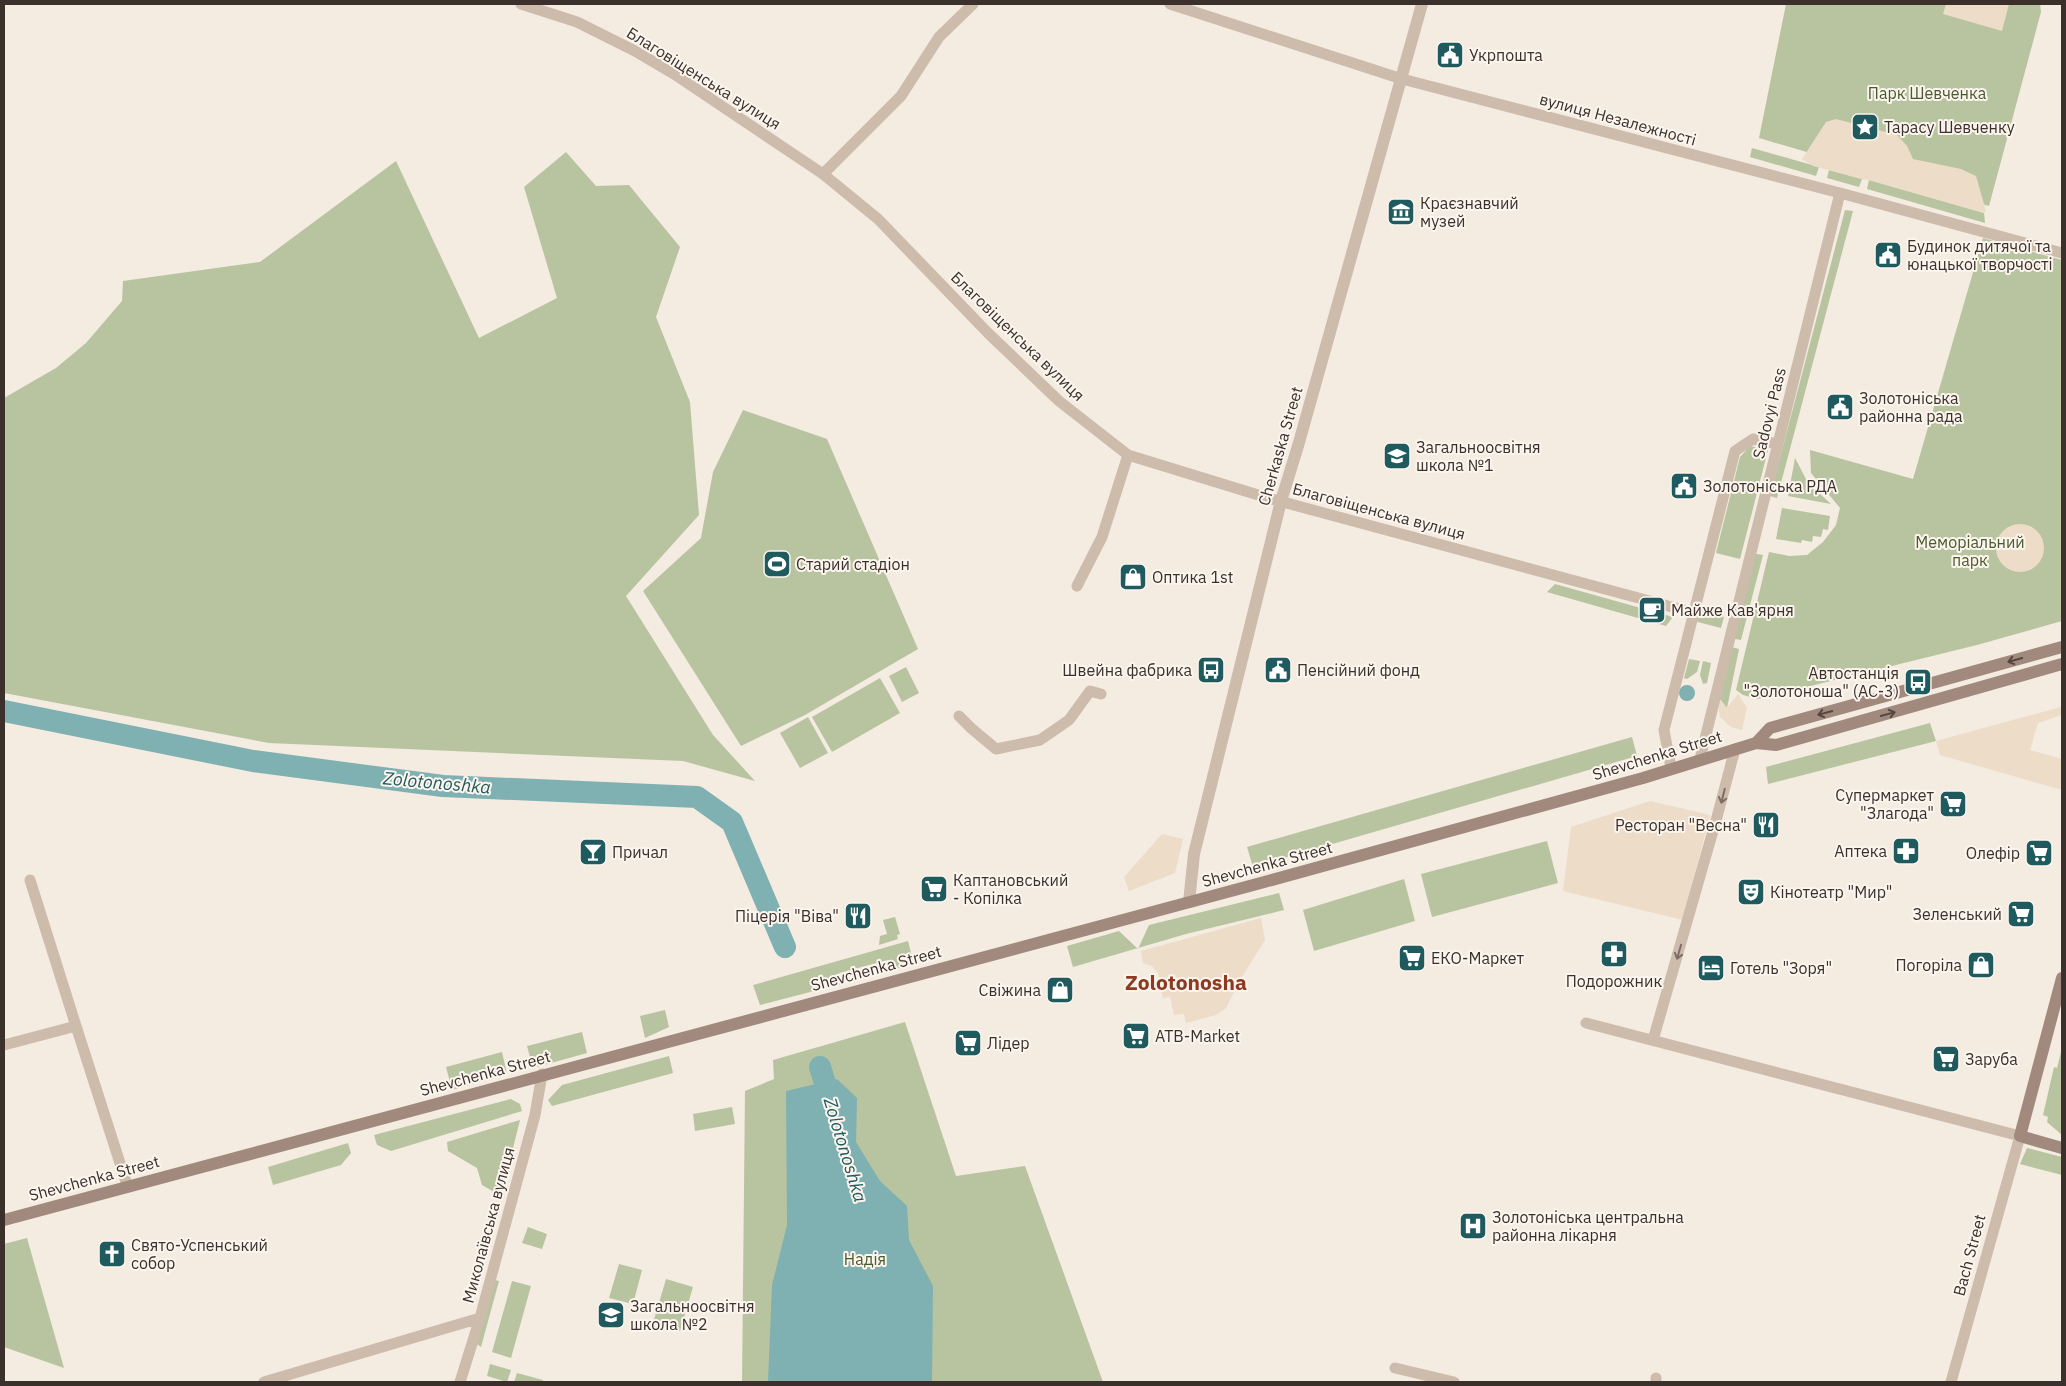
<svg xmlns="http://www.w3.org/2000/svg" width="2066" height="1386" font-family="'IBM Plex Sans',sans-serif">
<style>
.green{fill:#b8c4a0}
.plaza{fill:#ecdcc8}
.water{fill:#7fb0b2}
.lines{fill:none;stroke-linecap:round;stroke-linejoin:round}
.river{stroke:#7fb0b2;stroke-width:22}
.minor{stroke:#cdbbac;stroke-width:11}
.tertiary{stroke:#cdbbac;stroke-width:12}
.secondary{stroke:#a18a7d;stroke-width:12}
.oneway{stroke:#544640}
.oneway2{stroke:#7d6f65}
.labels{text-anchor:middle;stroke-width:4;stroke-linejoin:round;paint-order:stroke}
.poi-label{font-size:16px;fill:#3b302b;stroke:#fbf5ee;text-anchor:start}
.street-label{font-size:16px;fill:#3b302b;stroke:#fbf5ee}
.park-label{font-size:16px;fill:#4a5a2e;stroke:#fbf5ee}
.water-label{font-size:18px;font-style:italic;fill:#1f5a5e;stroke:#fbf5ee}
.district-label{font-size:21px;font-weight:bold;fill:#8c3b22;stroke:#fbf5ee}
</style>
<rect width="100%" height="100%" fill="#f4ebe1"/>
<path class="green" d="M1786 4H2040L2041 12 1989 206 1759 138Z
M1752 148 1819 167 1816 176 1750 157Z
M566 152 596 186 629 185 680 247 656 317 690 402 699 515 626 596 713 735 755 781 683 761 269 743 4 693V398L56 368 86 343 122 301 123 281 260 262 396 161 479 338 557 298 524 187Z
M1829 170 1862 179 1859 187 1827 178Z
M1869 180 1984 213 1985 223 1867 189Z
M1845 210 1853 211 1777 498 1770 496Z
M1983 238 2062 260V621L1977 645 1758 699 1743 695 1736 690 1769 552 1789 556 1807 555 1823 542 1836 525 1840 508 1811 473 1810 450 1913 479Z
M743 410 827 439 918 649 805 715 741 746 643 591 701 538 713 472Z
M1750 446 1768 450 1740 559 1716 553 1740 457Z
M1795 458 1808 483 1831 504 1788 496Z
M1782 508 1830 516 1828 530 1823 529 1821 537 1813 536 1812 542 1802 540 1801 543 1776 539Z
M1751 553 1763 555 1741 640 1730 638Z
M1555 584 1673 617 1666 626 1547 592Z
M1697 610 1724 617 1721 628 1694 621Z
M1728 646 1739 649 1727 708 1716 694Z
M1689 659 1700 661 1697 672 1687 679 1684 678Z
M1703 661 1711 663 1707 683 1703 684 1700 675Z
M906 667 919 693 902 702 889 676Z
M880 678 900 713 832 752 812 717Z
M808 717 828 753 800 768 780 733Z
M1930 723 1936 741 1768 784 1766 767Z
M1632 737 1637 756 1253 867 1247 847Z
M1547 841 1558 883 1432 917 1421 874Z
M1404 879 1415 921 1314 951 1303 910Z
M1279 893 1284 910 1186 934 1073 967 1067 946 1119 931 1138 949 1149 925Z
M895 917 900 934 897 935 898 939 879 945 880 936 887 934 883 920Z
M908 941 914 964 891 970 888 960 839 973 841 984 760 1005 753 985Z
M665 1010 669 1027 645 1038 640 1016Z
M905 1022 956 1176 1025 1166 1103 1382H742L745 1091 774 1079 773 1060Z
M582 1032 587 1053 533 1068 527 1046Z
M2062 1048V1135L2047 1122 2048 1117 2043 1115 2054 1067 2057 1068Z
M502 1052 507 1074 452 1090 446 1067Z
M669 1056 673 1073 552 1106 548 1100 562 1085Z
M511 1099 520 1104 522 1111 391 1151 377 1145 374 1135Z
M732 1107 735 1124 695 1131 693 1114Z
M520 1120 501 1196 482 1185 477 1168 448 1151 447 1142Z
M348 1143 351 1153 341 1165 273 1185 268 1167Z
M2027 1148 2062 1157V1175L2020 1164Z
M528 1227 547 1234 542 1249 522 1243Z
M27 1238 64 1368 4 1347V1244Z
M619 1264 642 1270 633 1304 609 1298Z
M666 1279 693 1287 680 1331 653 1323Z
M495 1280 499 1281 481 1347 477 1344Z
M512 1281 531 1286 511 1358 492 1352Z
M490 1364 511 1370 507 1382 487 1376Z
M517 1373 543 1380V1382H514Z"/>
<path class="plaza" d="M1946 4H2009L2002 31 1943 14Z
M1836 119 1897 135 1907 146 1913 159 1961 169 1976 176 1986 211 1984 213 1869 180 1862 179 1813 166 1802 159 1826 122Z
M1996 548a24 24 0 1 1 48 0a24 24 0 1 1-48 0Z
M1716 694 1727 708 1738 694 1747 708 1742 730 1731 727 1720 717Z
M2061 707 2062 715 2038 723 2030 750 2062 759V790L1940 755 1936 741Z
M1650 801 1710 815 1683 920 1563 891 1571 827Z
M1162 834 1183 839 1175 873 1129 891 1124 877Z
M1261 918 1265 940 1240 980 1226 1008 1216 1015 1186 1023 1184 1014 1174 1015 1170 997 1163 998 1158 973 1152 966 1143 963 1141 951Z"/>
<path class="water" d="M1679 693a8 8 0 1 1 16 0a8 8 0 1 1-16 0Z
M837 1079 857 1098 856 1142 880 1181 907 1206 909 1240 933 1286 932 1382H768L772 1285 787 1225 786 1091Z"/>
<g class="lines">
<path class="river" d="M4 711 253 761 443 786 697 797 732 822 785 947
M820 1067 834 1112"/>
<path class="minor" d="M521 4 577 22 635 51 674 74 823 174 878 219 988 333 1059 401 1128 455 1268 498 1694 613
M1170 4 1402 79 1840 193 2062 253
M823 174 901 96 939 37 973 4
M1077 586 1102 537 1128 455
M959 716 971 728 996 749 1040 740 1069 720 1090 691 1101 694
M1700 759 1840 193
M1671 768 1664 730 1735 451 1753 439 1778 444
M30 880 76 1026
M1586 1023 2020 1136 1951 1382
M1653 1040 1717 817 1735 749
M4 1045 76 1026 127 1185
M1395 1368 1454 1382
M1656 1378V1382
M264 1382 480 1318
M460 1382 480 1318 535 1115 542 1074"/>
<path class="tertiary" d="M1189 902 1194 854 1281 501 1298 446 1422 4"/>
<path class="secondary" d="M1756 743 1770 728 2062 647
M2062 978 2020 1136 2062 1148
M4 1220 1257 884 1643 778 1756 743 1776 745 2062 664"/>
</g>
<defs><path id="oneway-shaft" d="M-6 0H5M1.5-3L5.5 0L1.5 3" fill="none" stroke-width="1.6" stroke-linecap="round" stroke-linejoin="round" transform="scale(1.25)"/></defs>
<g class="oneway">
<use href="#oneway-shaft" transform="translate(2015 660) rotate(164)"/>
<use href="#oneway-shaft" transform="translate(1825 713) rotate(165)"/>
<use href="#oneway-shaft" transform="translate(1888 714) rotate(-15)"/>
</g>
<g class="oneway2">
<use href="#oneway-shaft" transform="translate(1723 796) rotate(104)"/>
<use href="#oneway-shaft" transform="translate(1679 952) rotate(106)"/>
</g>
<defs>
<g id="civic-square" transform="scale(1.4375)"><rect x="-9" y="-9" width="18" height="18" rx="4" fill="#1f5a5e" stroke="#fbf5ee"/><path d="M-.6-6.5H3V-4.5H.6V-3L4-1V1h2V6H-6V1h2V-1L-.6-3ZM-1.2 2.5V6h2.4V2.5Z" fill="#fff"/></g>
<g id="sight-square" transform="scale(1.4375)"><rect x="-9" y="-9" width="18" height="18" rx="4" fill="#1f5a5e" stroke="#fbf5ee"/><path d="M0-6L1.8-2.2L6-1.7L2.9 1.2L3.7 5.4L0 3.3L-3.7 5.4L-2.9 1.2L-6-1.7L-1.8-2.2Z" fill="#fff"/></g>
<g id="museum-square" transform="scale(1.4375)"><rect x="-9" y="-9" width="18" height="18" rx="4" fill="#1f5a5e" stroke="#fbf5ee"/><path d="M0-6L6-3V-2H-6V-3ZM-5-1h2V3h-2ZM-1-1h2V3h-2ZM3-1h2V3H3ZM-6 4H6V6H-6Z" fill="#fff"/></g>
<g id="school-square" transform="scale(1.4375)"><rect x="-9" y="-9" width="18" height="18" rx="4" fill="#1f5a5e" stroke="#fbf5ee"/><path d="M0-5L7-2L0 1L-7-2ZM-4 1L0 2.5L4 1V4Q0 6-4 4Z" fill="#fff"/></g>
<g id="stadium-square" transform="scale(1.4375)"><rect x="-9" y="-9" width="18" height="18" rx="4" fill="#1f5a5e" stroke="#fbf5ee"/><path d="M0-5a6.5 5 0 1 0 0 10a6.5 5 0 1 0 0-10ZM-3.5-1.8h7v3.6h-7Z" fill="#fff"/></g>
<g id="shop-square" transform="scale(1.4375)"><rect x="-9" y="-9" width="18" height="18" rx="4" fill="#1f5a5e" stroke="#fbf5ee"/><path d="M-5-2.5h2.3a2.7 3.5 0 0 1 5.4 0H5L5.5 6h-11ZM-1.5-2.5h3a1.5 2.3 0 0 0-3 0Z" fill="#fff"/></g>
<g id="cafe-square" transform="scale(1.4375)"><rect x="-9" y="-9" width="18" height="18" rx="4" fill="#1f5a5e" stroke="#fbf5ee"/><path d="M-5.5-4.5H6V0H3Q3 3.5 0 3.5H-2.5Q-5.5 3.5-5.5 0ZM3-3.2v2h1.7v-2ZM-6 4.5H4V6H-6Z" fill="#fff"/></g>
<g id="bus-square" transform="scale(1.4375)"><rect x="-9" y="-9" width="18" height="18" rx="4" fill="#1f5a5e" stroke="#fbf5ee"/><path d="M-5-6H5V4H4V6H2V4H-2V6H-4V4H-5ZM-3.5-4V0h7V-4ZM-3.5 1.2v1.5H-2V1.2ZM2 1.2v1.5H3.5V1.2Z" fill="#fff"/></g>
<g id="supermarket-square" transform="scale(1.4375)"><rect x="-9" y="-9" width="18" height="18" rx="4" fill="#1f5a5e" stroke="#fbf5ee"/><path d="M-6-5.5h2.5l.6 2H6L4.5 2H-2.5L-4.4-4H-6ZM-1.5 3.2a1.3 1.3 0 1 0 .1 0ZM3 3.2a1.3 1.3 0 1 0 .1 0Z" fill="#fff"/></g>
<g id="restaurant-square" transform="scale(1.4375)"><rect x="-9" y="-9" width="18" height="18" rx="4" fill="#1f5a5e" stroke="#fbf5ee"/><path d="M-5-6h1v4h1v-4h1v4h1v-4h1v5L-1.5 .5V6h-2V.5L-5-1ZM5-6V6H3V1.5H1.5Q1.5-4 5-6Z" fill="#fff"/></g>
<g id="pharmacy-square" transform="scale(1.4375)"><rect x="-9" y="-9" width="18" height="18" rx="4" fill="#1f5a5e" stroke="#fbf5ee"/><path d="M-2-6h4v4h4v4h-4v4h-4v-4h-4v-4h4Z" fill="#fff"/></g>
<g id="bar-square" transform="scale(1.4375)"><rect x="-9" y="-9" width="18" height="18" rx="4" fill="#1f5a5e" stroke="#fbf5ee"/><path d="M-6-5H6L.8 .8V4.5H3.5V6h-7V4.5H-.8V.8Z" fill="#fff"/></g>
<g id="theatre-square" transform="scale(1.4375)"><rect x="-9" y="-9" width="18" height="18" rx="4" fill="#1f5a5e" stroke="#fbf5ee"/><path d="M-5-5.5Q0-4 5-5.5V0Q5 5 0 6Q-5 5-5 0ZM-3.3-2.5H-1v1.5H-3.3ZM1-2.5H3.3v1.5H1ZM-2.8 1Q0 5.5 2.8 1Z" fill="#fff"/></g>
<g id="hotel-square" transform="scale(1.4375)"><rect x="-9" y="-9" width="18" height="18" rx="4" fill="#1f5a5e" stroke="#fbf5ee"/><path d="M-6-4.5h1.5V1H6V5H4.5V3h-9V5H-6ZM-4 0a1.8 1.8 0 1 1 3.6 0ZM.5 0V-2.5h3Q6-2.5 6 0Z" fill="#fff"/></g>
<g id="hospital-square" transform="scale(1.4375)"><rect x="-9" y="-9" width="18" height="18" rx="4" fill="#1f5a5e" stroke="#fbf5ee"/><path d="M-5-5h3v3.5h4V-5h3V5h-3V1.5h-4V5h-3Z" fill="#fff"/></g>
<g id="church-square" transform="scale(1.4375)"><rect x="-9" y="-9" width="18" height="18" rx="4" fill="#1f5a5e" stroke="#fbf5ee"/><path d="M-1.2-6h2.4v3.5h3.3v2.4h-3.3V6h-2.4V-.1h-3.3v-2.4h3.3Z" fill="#fff"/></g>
</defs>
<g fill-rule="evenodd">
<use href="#civic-square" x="1450" y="55"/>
<use href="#sight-square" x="1865" y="127"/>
<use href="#museum-square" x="1401" y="212"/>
<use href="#civic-square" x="1888" y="255"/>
<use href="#civic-square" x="1840" y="407"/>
<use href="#school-square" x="1397" y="456"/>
<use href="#civic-square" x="1684" y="486"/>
<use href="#stadium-square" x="777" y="564"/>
<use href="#shop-square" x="1133" y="577"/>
<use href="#cafe-square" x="1652" y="610"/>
<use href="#bus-square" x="1211" y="670"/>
<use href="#civic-square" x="1278" y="670"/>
<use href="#bus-square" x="1918" y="682"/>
<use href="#supermarket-square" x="1953" y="804"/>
<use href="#restaurant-square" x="1766" y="825"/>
<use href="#pharmacy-square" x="1906" y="851"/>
<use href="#bar-square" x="593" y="852"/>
<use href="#supermarket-square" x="2039" y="853"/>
<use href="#supermarket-square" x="934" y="889"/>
<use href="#theatre-square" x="1751" y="892"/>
<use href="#supermarket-square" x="2021" y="914"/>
<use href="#restaurant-square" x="858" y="916"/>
<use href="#pharmacy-square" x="1614" y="954"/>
<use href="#supermarket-square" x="1412" y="958"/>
<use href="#shop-square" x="1981" y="965"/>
<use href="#hotel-square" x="1711" y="968"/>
<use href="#shop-square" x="1060" y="990"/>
<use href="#supermarket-square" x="1136" y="1036"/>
<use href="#supermarket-square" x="968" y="1043"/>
<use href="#supermarket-square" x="1946" y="1059"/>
<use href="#hospital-square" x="1473" y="1226"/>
<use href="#church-square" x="112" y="1254"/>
<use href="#school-square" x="611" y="1315"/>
</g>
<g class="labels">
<g class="poi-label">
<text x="1469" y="61">Укрпошта</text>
<text x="1884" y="133">Тарасу Шевченку</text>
<text x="1420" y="209">Краєзнавчий<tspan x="1420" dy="18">музей</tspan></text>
<text x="1907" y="252">Будинок дитячої та<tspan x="1907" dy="18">юнацької творчості</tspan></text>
<text x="1859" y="404">Золотоніська<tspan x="1859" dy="18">районна рада</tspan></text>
<text x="1416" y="453">Загальноосвітня<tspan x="1416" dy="18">школа №1</tspan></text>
<text x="1703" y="492">Золотоніська РДА</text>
<text x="796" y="570">Старий стадіон</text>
<text x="1152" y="583">Оптика 1st</text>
<text x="1671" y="616">Майже Кав'ярня</text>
<text x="1192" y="676" text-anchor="end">Швейна фабрика</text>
<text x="1297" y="676">Пенсійний фонд</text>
<text x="1899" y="679" text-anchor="end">Автостанція<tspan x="1899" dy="18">"Золотоноша" (АС-3)</tspan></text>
<text x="1934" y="801" text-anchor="end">Супермаркет<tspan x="1934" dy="18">"Злагода"</tspan></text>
<text x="1747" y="831" text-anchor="end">Ресторан "Весна"</text>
<text x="1887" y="857" text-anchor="end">Аптека</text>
<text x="612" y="858">Причал</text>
<text x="2020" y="859" text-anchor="end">Олефір</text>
<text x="953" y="886">Каптановський<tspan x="953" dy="18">- Копілка</tspan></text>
<text x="1770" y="898">Кінотеатр "Мир"</text>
<text x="2002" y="920" text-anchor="end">Зеленський</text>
<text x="839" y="922" text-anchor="end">Піцерія "Віва"</text>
<text x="1431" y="964">ЕКО-Маркет</text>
<text x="1962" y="971" text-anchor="end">Погоріла</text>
<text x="1730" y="974">Готель "Зоря"</text>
<text x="1614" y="987" text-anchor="middle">Подорожник</text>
<text x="1041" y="996" text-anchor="end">Свіжина</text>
<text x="1155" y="1042">ATB-Market</text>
<text x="987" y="1049">Лідер</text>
<text x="1965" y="1065">Заруба</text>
<text x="1492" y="1223">Золотоніська центральна<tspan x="1492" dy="18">районна лікарня</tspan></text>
<text x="131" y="1251">Свято-Успенський<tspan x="131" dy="18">собор</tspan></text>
<text x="630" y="1312">Загальноосвітня<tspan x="630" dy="18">школа №2</tspan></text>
</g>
<g class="street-label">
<text transform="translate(704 78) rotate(32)" y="6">Благовіщенська вулиця</text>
<text transform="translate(1618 119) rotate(15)" y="6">вулиця Незалежності</text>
<text transform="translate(1018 336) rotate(44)" y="6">Благовіщенська вулиця</text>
<text transform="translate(1769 413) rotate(-76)" y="6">Sadovyi Pass</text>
<text transform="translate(1280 446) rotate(-74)" y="6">Cherkaska Street</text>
<text transform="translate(1379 511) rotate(15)" y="6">Благовіщенська вулиця</text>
<text transform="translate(1657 755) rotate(-17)" y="6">Shevchenka Street</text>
<text transform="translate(1267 864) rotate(-15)" y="6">Shevchenka Street</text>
<text transform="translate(876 968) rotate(-15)" y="6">Shevchenka Street</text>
<text transform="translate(485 1073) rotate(-15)" y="6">Shevchenka Street</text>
<text transform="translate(94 1178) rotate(-15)" y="6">Shevchenka Street</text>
<text transform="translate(488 1225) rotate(-75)" y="6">Миколаївська вулиця</text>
<text transform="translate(1969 1255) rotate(-75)" y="6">Bach Street</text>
</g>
<g class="park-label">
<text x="1927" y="99">Парк Шевченка</text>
<text x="1970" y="548">Меморіальний<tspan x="1970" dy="18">парк</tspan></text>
<text x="865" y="1265">Надія</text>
</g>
<g class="water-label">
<text transform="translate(437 783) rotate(5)" y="6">Zolotonoshka</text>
<text transform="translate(845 1150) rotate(73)" y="6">Zolotonoshka</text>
</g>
<g class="district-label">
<text x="1186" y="990">Zolotonosha</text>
</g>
</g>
<rect width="2066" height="1386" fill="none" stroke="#3b302b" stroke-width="10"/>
</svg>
